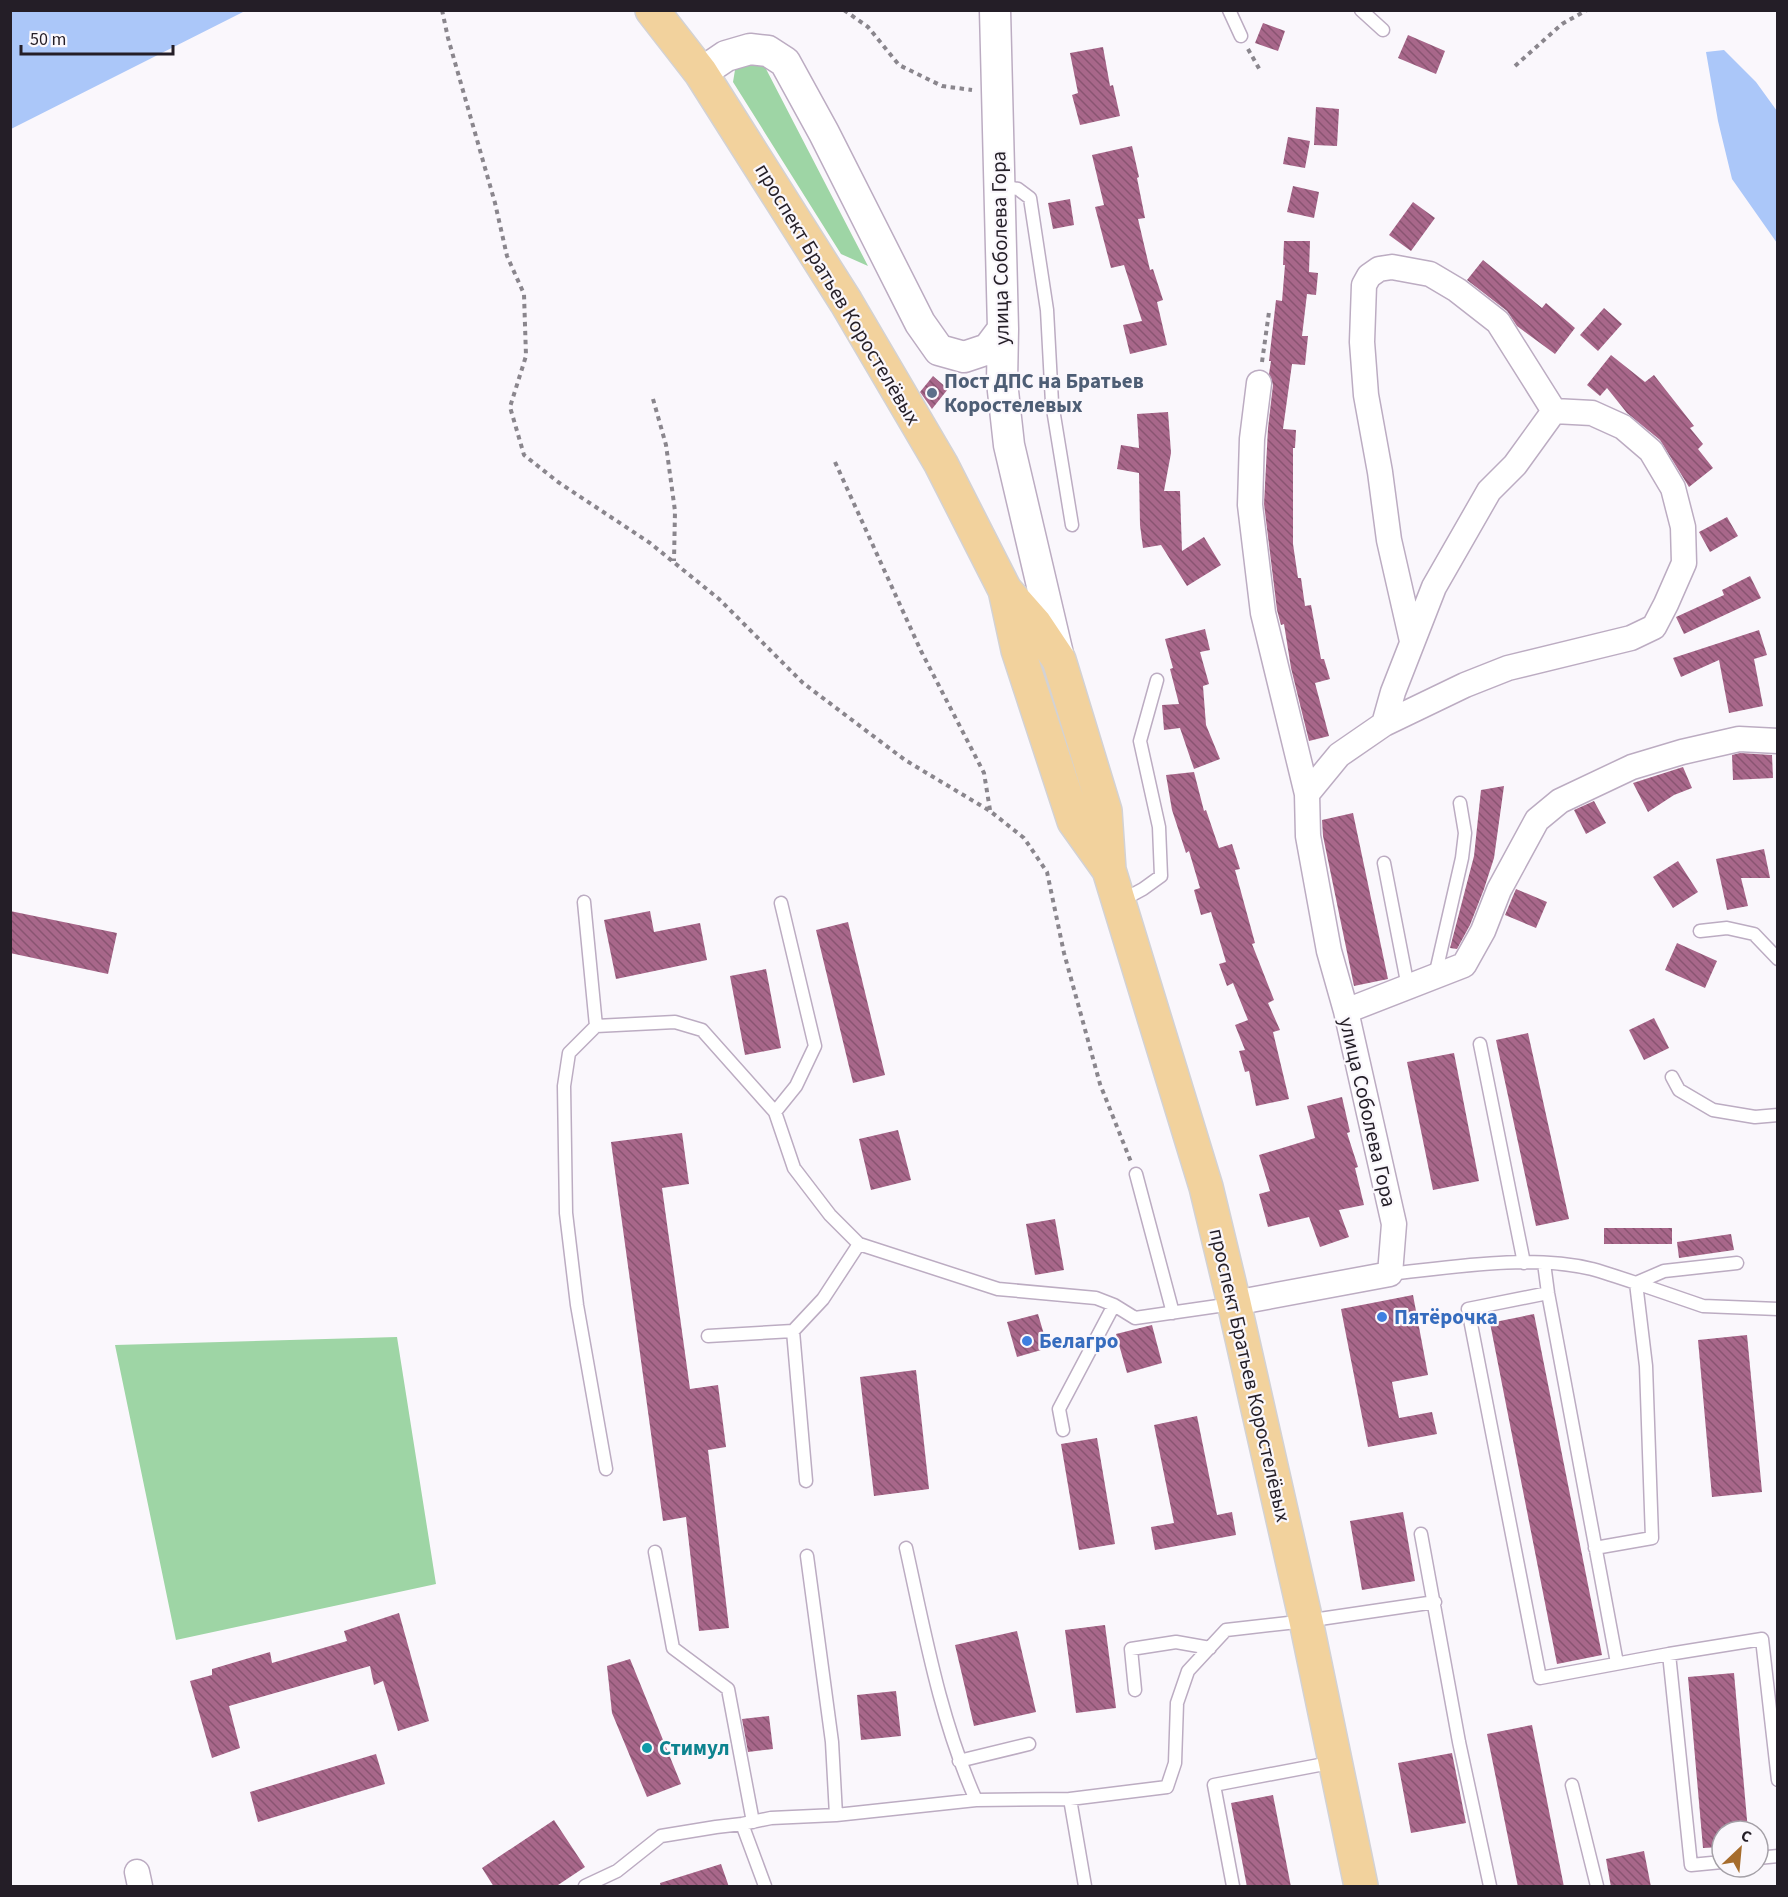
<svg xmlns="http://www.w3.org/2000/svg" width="1788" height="1897" font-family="'Source Sans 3',sans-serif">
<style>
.green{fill:#9ed5a5}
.water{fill:#abc7f9}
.building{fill:url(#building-back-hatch)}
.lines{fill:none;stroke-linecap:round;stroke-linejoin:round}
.service-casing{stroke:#bcacc2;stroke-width:15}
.minor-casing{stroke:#bcacc2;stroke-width:27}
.tertiary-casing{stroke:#bcacc2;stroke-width:33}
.primary-casing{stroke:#d3d2d4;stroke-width:36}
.path{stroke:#8a868d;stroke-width:4;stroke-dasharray:4.5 4.5;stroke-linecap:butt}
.service{stroke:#fff;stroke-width:12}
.minor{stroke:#fff;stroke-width:24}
.tertiary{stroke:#fff;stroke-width:30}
.primary{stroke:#f2d29d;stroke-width:33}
.service-dot{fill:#5c6f8a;stroke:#faf7fc;stroke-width:2}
.shop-dot{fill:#3f7fe0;stroke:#faf7fc;stroke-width:2}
.culture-dot{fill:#0f9aa8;stroke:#faf7fc;stroke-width:2}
.labels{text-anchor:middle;stroke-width:4.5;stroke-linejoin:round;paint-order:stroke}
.street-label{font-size:21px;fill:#241e27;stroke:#faf7fc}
.service-label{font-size:21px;font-weight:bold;fill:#4e5e75;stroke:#faf7fc;text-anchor:start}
.shop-label{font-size:21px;font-weight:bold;fill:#366cbe;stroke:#faf7fc;text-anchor:start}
.culture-label{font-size:21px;font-weight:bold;fill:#0d838f;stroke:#faf7fc;text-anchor:start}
</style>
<defs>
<pattern id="building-back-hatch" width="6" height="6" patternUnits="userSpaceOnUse" patternTransform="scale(1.5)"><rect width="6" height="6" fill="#a8678a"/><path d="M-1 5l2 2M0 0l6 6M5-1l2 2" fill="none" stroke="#895471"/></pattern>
</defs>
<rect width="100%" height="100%" fill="#faf7fc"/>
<path class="green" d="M746 62H758L765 67 868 266 841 254 733 82 735 70Z
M397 1337 436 1584 176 1640 115 1345Z"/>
<path class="water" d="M11 10H245V11L11 129Z
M1724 50 1756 82 1777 111V243L1732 179 1718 121 1706 52Z"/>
<path class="building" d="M1263 23 1285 31 1278 51 1255 43Z
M1408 35 1445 51 1436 74 1398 58Z
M1103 47 1110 86 1113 85 1120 116 1080 125 1072 95 1078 93 1070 53Z
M1316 107 1339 109 1337 146 1314 145Z
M1288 137 1310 141 1305 168 1283 164Z
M1132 146 1139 177 1137 178 1145 218 1138 219 1150 270 1153 269 1163 300 1157 302 1167 345 1130 354 1123 325 1142 321 1124 265 1111 268 1095 207 1104 205 1092 155Z
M1293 186 1319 192 1314 218 1287 212Z
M1070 199 1074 225 1053 229 1048 203Z
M1413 202 1435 218 1411 251 1389 235Z
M1284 241H1310L1309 272 1318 273 1316 295 1307 294 1302 336H1308L1305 365 1292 364 1283 429 1296 430 1295 448H1293V544L1298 578H1301L1305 606 1311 605 1321 659H1324L1330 679 1315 683 1329 736 1309 741 1291 668 1284 624 1281 625 1277 610 1264 504 1268 428 1273 385 1269 374 1271 361H1269L1276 300 1282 301 1285 265H1283Z
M1483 260 1542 308 1546 303 1575 328 1555 354 1517 326 1507 311 1467 280Z
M1604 308 1622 324 1598 351 1580 335Z
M1611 355 1645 382 1654 375 1694 426 1690 428 1703 444 1698 449 1713 468 1689 487 1660 440 1627 413 1607 388 1600 396 1587 385Z
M933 376 948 389 932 409 920 392Z
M1168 412 1171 453 1164 491H1180L1182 551 1204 537 1221 565 1187 586 1161 545 1143 548 1140 525 1139 473 1117 469 1121 445 1139 448 1137 414Z
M1727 517 1738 536 1710 552 1699 532Z
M1750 576 1761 598 1684 634 1676 617 1724 595 1722 590Z
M1205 629 1210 650 1200 652 1209 684 1203 686 1206 725 1220 759 1194 769 1180 728 1164 730 1162 705 1179 704 1170 669 1173 668 1165 639Z
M1759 630 1767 655 1754 659 1763 706 1729 713 1719 660 1681 677 1673 658Z
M1740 753 1772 755 1773 778 1733 780 1732 755Z
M1683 767 1692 788 1674 795 1648 812 1633 783Z
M1194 772 1204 811 1206 810 1219 848 1232 844 1240 869 1235 870 1255 943 1252 944 1274 1000 1268 1003 1280 1030 1273 1032 1289 1099 1256 1106 1249 1071 1245 1072 1239 1051 1245 1050 1235 1025 1248 1020 1233 983 1227 986 1219 964 1226 962 1211 912 1201 915 1194 890 1200 888 1189 851 1186 853 1172 810 1166 775Z
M1504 786 1494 858 1484 889 1470 925 1457 949 1450 948 1474 856 1481 790Z
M1594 801 1606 823 1586 834 1574 810Z
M1353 813 1388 979 1354 986 1323 836 1322 820Z
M1764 849 1770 878H1741L1748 906 1727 910 1716 859Z
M1678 861 1698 892 1673 908 1653 877Z
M1516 889 1547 902 1536 928 1505 915Z
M10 911 117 933 108 974 10 953Z
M650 911 654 932 700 923 707 960 616 979 604 920Z
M848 922 885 1075 853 1083 816 930Z
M1677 943 1717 961 1705 988 1665 970Z
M766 969 781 1048 745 1055 730 976Z
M1654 1018 1669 1048 1644 1060 1629 1030Z
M1528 1033 1569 1219 1536 1226 1496 1040Z
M1454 1053 1479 1181 1433 1190 1407 1062Z
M1342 1097 1350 1132 1347 1133 1358 1167 1355 1168 1364 1205 1339 1210 1349 1237 1320 1247 1309 1217 1268 1227 1259 1194 1270 1191 1259 1155 1315 1138 1307 1106Z
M898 1130 911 1180 871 1190 859 1139Z
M682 1133 689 1184 662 1188 690 1389 718 1385 726 1447 708 1450 729 1628 699 1631 686 1517 663 1521 611 1142Z
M1055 1219 1064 1270 1035 1275 1026 1224Z
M1604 1228H1672V1244H1604Z
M1731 1234 1734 1250 1679 1258 1677 1242Z
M1413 1295 1428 1375 1392 1382 1399 1418 1432 1412 1437 1434 1368 1447 1341 1309Z
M1038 1314 1048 1348 1017 1357 1007 1322Z
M1534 1314 1602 1655 1557 1664 1490 1323Z
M1152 1325 1162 1363 1127 1373 1116 1334Z
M1747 1335 1762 1492 1712 1497 1698 1340Z
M916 1370 929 1489 874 1496 860 1377Z
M1197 1416 1217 1515 1232 1512 1236 1535 1155 1550 1151 1527 1174 1523 1154 1425Z
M1097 1438 1115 1544 1079 1550 1061 1444Z
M1403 1512 1415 1581 1362 1590 1350 1521Z
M399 1613 429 1721 398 1731 383 1681 374 1685 370 1666 229 1706 240 1748 212 1758 190 1681 212 1675V1669L270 1652 272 1663 347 1641 344 1631Z
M1105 1625 1116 1708 1076 1713 1065 1630Z
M1017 1631 1036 1712 974 1726 955 1645Z
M630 1659 681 1784 647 1797 612 1713 607 1666Z
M1734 1673 1748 1831H1722V1847L1703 1848 1688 1677Z
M896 1691 901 1736 861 1740 857 1695Z
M769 1716 773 1749 748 1752 742 1719Z
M1532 1725 1564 1887H1518L1487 1734Z
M1452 1753 1466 1823 1411 1833 1398 1763Z
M376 1754 385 1784 258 1822 250 1792Z
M1273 1795 1291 1887H1247L1231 1803Z
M554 1820 585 1867 555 1887H494L482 1868Z
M1644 1851 1651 1887H1611L1606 1859Z
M721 1864 729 1887H661L660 1883Z"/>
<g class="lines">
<g class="service-casing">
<path id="service" d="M1229 10 1241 36
M1361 10 1383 30
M1001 186 1018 189 1030 198 1047 310 1052 403 1072 525
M1384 863 1408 987
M584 902 596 1026 675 1022 702 1030 775 1112 794 1168 830 1215 859 1244 998 1289 1096 1298 1114 1305 1135 1318 1232 1304
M1119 902 1143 889 1161 876 1159 827 1140 741 1157 680
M1700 931 1727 928 1754 934 1778 959
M1435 976 1462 858 1465 833 1460 803
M596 1026 569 1053 564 1086 566 1213 577 1305 606 1469
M1480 1044 1524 1263
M1672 1077 1679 1090 1713 1110 1755 1117 1778 1115
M775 1112 796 1086 815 1046 781 903
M1136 1174 1173 1313
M1544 1263 1548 1293 1617 1663
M1390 1274C1454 1267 1529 1254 1592 1269 1606 1273 1621 1278 1636 1283L1664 1271 1737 1263
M1548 1293 1468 1309 1540 1678 1669 1654 1762 1639 1778 1780
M708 1336 793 1331
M1063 1430 1059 1409 1114 1305
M806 1481 793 1331 823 1299 859 1244
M1421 1534 1459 1742 1490 1886
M906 1548C925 1634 940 1719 976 1800
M1595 1548 1652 1538 1646 1366 1636 1283 1703 1306 1778 1309
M655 1552 673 1648 728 1689 753 1822
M807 1556 832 1742 836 1815
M1669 1654 1691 1865 1722 1862
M1135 1690 1131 1649 1176 1642 1210 1648
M959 1761 1029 1744
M1572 1785 1597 1886
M1070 1799 1085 1886
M742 1824 765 1886
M1758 1858 1778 1856
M585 1886 617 1871 661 1836 716 1827 742 1824 771 1818 836 1815 976 1800 1070 1799 1167 1787 1175 1763 1177 1703 1188 1671 1226 1630 1306 1621 1435 1602
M1233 1886 1214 1785 1335 1762"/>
</g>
<g class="minor-casing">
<path id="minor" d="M1412 641 1389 540 1380 472 1366 395 1362 342 1364 285 1369 276 1379 269 1392 267 1430 274 1457 290 1498 322 1554 411
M1307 794 1339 755 1384 724 1465 685 1508 668 1631 638 1654 627 1666 604 1684 563 1683 527 1673 488 1651 451 1623 427 1592 413 1554 411 1515 465 1489 491 1434 587 1393 692 1384 724
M1346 1011 1464 965 1483 931 1499 890 1537 820 1560 801 1632 767 1682 752 1739 739 1778 741
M1234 1303 1390 1274 1394 1224 1346 1011 1329 951 1308 836 1307 794 1263 613 1250 505 1252 439 1259 383
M137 1872 140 1886"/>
</g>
<g class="tertiary-casing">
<path id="tertiary" d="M995 10 1003 329 1002 382 1009 445 1058 654
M701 73 726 56 750 49 768 51 785 62 824 133 920 323 939 350 964 357 988 349 1003 329"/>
</g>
<g class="primary-casing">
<path id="primary" d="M652 10 701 73 846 302 941 464 1005 590 1018 650 1074 821 1109 870
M1005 590 1035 624 1059 660 1105 811 1109 870 1206 1187 1234 1303 1306 1621 1361 1886"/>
</g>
<path class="path" d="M442 10 448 38 495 203 507 256 524 294 526 356 510 407 524 455 558 482 650 543 719 599 803 683 905 760 990 811 1024 838 1047 872 1064 953 1100 1084 1131 1162
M844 10 868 27 899 65 942 86 972 90
M1248 49 1261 72
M1515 66 1562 24 1587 10
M1262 362 1269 312
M653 399 666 445 675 511 674 561
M835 462 921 651 984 773 990 810"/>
<use href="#service" class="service"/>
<use href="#minor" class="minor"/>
<use href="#tertiary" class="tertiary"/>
<use href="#primary" class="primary"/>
</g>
<circle class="service-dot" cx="932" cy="393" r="6"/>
<g class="shop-dot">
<circle cx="1382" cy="1317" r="6"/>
<circle cx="1027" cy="1341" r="6"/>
</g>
<circle class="culture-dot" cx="647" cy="1748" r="6"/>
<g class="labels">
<g class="street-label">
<text transform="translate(1000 248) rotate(-91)" y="7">улица Соболева Гора</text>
<text transform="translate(838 294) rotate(59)" y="7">проспект Братьев Коростелёвых</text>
<text transform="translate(1368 1112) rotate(77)" y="7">улица Соболева Гора</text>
<text transform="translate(1250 1375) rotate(77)" y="7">проспект Братьев Коростелёвых</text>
</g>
<g class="service-label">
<text x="944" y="388">Пост ДПС на Братьев<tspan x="944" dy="24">Коростелевых</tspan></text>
</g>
<g class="shop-label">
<text x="1394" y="1324">Пятёрочка</text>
<text x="1039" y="1348">Белагро</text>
</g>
<g class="culture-label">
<text x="659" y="1755">Стимул</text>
</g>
</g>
<rect width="1788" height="1897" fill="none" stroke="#241e27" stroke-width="24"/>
<g transform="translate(1740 1849) rotate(26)"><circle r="28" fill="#faf7fc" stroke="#a4a0a7" stroke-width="1.5"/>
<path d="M0-4.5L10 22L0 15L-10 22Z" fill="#a66c2c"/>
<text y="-9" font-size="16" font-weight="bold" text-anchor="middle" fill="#241e27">С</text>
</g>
<path d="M21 45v9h152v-9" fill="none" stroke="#241e27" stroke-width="3"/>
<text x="30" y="45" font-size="18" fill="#241e27" stroke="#faf7fc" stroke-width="4.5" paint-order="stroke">50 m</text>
</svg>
